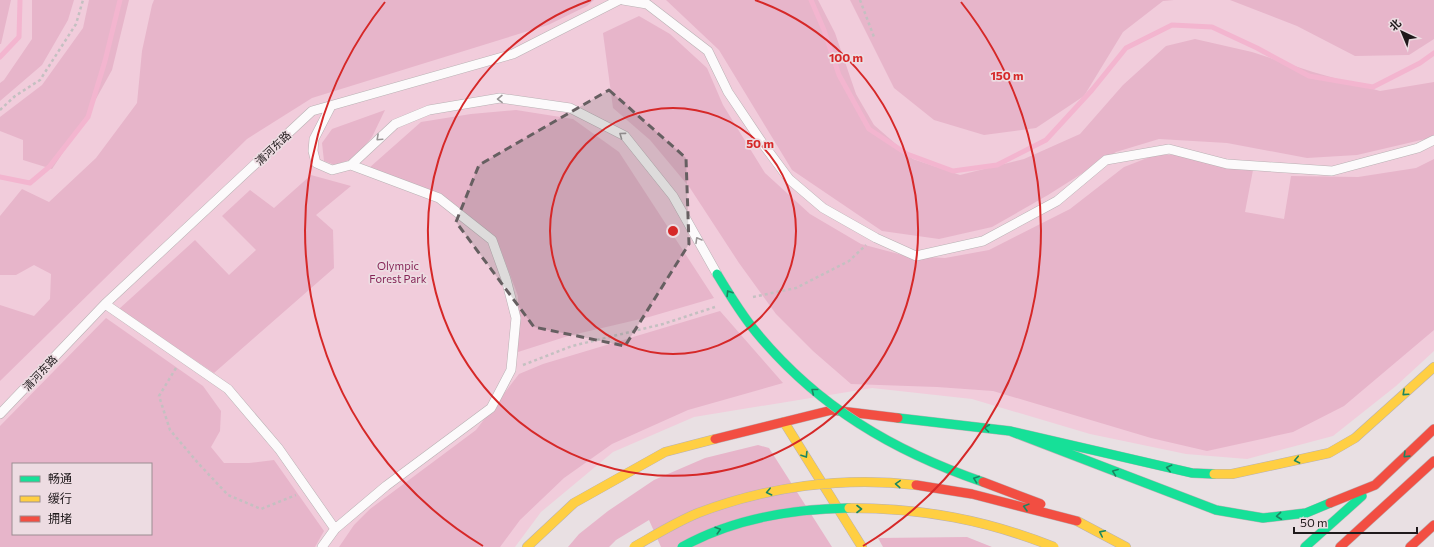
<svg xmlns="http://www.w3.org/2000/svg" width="1434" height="547" font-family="Commissioner,'Noto Sans SC',sans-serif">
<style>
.green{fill:#f1ccdb;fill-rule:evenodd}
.forest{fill:#e7b5ca;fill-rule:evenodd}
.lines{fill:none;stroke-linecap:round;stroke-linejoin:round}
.stream{stroke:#f3b5cf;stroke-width:5}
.lane-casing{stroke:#b9b1b4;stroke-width:10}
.fast-casing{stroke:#b9b1b4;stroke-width:10}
.slow-casing{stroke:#b9b1b4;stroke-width:10}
.jam-casing{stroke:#b9b1b4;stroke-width:10}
.path{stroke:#c4c0c1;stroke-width:2.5;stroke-dasharray:3 3;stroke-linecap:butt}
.lane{stroke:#fcfafb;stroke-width:9}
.fast{stroke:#16e098;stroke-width:9}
.slow{stroke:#ffcf43;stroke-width:9}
.jam{stroke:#f24e42;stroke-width:9}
.fast-bridge-casing{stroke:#b9b1b4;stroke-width:10;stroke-linecap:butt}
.slow-bridge-casing{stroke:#b9b1b4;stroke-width:10;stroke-linecap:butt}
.jam-bridge-casing{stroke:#b9b1b4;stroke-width:10;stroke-linecap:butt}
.fast-bridge{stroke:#16e098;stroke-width:9}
.slow-bridge{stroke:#ffcf43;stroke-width:9}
.jam-bridge{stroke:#f24e42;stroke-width:9}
.oneway{stroke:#999596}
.oneway2{stroke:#1a8660}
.marked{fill:#665f61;fill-opacity:0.2;stroke:#665f61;stroke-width:3;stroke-dasharray:8 5;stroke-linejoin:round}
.ring{fill:none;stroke:#d62828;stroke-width:2}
.labels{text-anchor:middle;stroke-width:3.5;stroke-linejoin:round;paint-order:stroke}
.street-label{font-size:11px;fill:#1f191b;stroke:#eddce2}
.park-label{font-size:11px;fill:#852456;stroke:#eddce2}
.centre{fill:#d62828;stroke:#eddce2;stroke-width:2}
.ring-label{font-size:12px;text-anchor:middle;font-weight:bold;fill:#d62828;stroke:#eddce2;stroke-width:3.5;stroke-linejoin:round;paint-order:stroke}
</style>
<rect width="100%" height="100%" fill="#e9e0e3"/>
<path class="green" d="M0 0H1434V351L1396 386 1333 436 1247 459 1186 454 1090 434 972 399 872 388 694 417 613 452 541 512 515 547H0ZM13 464H151V534H13Z"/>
<path class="forest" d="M0 0H11L1 44H0Z
M32 0H74L68 20 42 65 0 101V83L4 80 32 39Z
M89 0H129L112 70 82 124 52 169 23 160V140L0 131V117L42 85 83 28Z
M154 0H594L587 6 548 25 312 98 247 139 0 381V305L34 316 50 299 51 274 34 265 16 275H0V216L22 189 49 202 96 158 137 103 142 51 152 5Z
M666 0H818L835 33 856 94 874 125 913 159 960 175 1024 159 1080 134 1123 85 1166 46 1195 39 1252 52 1313 72 1380 91 1434 82V137L1357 155 1307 158 1227 143 1159 139 1116 152 1048 195 992 227 939 239 882 231 792 170 719 50Z
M850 0H1174L1163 1 1123 32 1084 96 1036 128 984 135 934 120 894 88Z
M1230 0H1434V39L1409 55 1355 56 1297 26Z
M639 16 670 34 707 68 723 105 765 173 810 214 861 244 906 256 945 258 989 250 1070 209 1124 167 1155 155H1181L1253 170 1245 212 1284 219 1291 176 1358 177 1416 168 1434 159V330L1344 406 1293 432 1207 451 1151 438 993 391 937 387 851 384 813 351 776 314 739 263 690 188 650 140 613 108 603 33Z
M385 110 372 137 355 158 335 165 324 161 322 143 332 129Z
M516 110 573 119 619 152 714 298 649 317 568 336 518 352V296L500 248 486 231 444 197 369 168 421 122 471 114Z
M311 175 351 186 316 215 333 230 334 268 214 373 119 309 195 240 229 275 256 250 222 216 250 190 274 208Z
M720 311 783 383 688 410 612 444 564 478 520 520 500 547H339L354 525 370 509 476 430 519 374 543 364Z
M106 318 203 386 221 411 220 431 211 447 224 463H249L274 460 324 531 315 547H0V426ZM13 464H151V534H13Z
M758 445 769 448 832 547H661L649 520 616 540 609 547H568L579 534 608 511 654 480 705 458Z
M967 537 992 547H883L878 538Z"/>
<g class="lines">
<path class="stream" d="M811 0 824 30 839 75 869 129 907 154 953 171 997 165 1046 140 1092 90 1126 48 1172 25 1212 27 1257 48 1309 76 1373 87 1420 63 1434 53
M0 57 19 37 20 0
M0 177 30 183 49 167 88 117 105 61 120 0"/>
<g class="lane-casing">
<path id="lane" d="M623 0 647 4 708 51 728 92 763 144 789 179 823 208 876 238 916 256 983 241 1057 201 1106 160 1169 149 1227 164 1332 171 1418 148 1434 140
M351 165 395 124 429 110 500 98 570 108 625 136 673 196 717 274
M105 304 228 389 279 449 335 529
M0 414 105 304 312 111 513 54 619 0
M322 547 335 529 386 486 491 408 511 370 516 318 506 279 492 240 439 198 351 165 332 170 316 163 313 151 314 139 331 106"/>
</g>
<g class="fast-casing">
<path id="fast" d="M898 418 1010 431 1192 473 1214 474
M1010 431 1216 510 1263 518 1306 513 1330 503
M1305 547 1362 496"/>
</g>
<g class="slow-casing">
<path id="slow" d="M784 422 862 547
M1214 474H1232L1329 453 1355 438 1434 367
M1077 521 1126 547
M527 547 574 503 665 452 715 439"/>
</g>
<g class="jam-casing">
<path id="jam" d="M715 439 832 410 898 418
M1330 503 1375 485 1434 429
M1340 547 1434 461
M1410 547 1434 525"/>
</g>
<path class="path" d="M860 0 874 37
M0 110 15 96 40 80 76 24 83 0
M753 297 796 288 849 261 866 245
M523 365 572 346 663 324 715 307
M176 368 159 396 170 430 198 463 228 495 261 509 296 495"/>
<use href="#lane" class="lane"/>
<use href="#fast" class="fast"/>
<use href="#slow" class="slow"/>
<use href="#jam" class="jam"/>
<g class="fast-bridge-casing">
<path id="fast-bridge" d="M717 274C729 294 741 314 756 332 818 407 893 451 983 482
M682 547C732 519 792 509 849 508"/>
</g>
<g class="slow-bridge-casing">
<path id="slow-bridge" d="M849 508C922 508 987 520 1054 547
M634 547C655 535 676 522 698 513 766 487 843 476 916 485"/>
</g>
<g class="jam-bridge-casing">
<path id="jam-bridge" d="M983 482 1041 504
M916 485 972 494 1077 521"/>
</g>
<use href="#fast-bridge" class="fast-bridge"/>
<use href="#slow-bridge" class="slow-bridge"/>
<use href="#jam-bridge" class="jam-bridge"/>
</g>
<defs><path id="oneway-chevron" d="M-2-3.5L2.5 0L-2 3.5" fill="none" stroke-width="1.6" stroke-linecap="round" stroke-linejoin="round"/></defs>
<g class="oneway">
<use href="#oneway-chevron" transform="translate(500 99) rotate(179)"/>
<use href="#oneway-chevron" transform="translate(622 135) rotate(-144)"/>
<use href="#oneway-chevron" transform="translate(379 138) rotate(137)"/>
<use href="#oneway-chevron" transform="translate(698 240) rotate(-120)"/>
</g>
<g class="oneway2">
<use href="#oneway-chevron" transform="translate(729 293) rotate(-122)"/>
<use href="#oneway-chevron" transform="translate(814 391) rotate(-142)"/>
<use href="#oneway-chevron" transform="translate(1405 393) rotate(138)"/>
<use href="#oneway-chevron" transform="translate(987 428) rotate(-173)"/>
<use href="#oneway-chevron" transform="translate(805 455) rotate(58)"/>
<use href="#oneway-chevron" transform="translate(1406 455) rotate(136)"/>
<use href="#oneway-chevron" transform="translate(1297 460) rotate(168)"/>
<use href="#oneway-chevron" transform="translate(1169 468) rotate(-167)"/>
<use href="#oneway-chevron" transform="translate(1115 472) rotate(-159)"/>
<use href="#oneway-chevron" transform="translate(976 479) rotate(-160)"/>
<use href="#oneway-chevron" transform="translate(898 484) rotate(-177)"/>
<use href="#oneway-chevron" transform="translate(769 492) rotate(167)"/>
<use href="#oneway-chevron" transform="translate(1026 507) rotate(-165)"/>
<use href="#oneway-chevron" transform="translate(859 509)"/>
<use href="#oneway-chevron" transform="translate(1279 516) rotate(174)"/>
<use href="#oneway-chevron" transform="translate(718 530) rotate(-17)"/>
<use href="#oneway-chevron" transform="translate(1102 533) rotate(-154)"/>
</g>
<path class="marked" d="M609 90 686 158 689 244 625 346 534 327 456 222 479 165Z"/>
<g class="ring">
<circle cx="673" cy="231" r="123"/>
<path d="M755 0A245 245 0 1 1 591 0"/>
<path d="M483 546A368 368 0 0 1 385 2M961 2A368 368 0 0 1 863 546"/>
</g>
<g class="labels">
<g class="street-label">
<text transform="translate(273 148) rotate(-43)" y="4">清河东路</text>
<text transform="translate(40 373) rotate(-47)" y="4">清河东路</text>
</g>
<g class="park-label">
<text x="398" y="270">Olympic<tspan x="398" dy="13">Forest Park</tspan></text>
</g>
</g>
<circle cx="673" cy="231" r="6" class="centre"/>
<g class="ring-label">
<text x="846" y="62">100 m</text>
<text x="1007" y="80">150 m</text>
<text x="760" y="148">50 m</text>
</g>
<rect x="12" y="463" width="140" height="72" fill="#eddce2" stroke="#9b8e92"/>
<rect x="20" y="476" width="20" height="6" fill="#16e098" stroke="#9b8e92"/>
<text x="48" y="483" font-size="12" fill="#1f191b">畅通</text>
<rect x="20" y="496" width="20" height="6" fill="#ffcf43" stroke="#9b8e92"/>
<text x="48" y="503" font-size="12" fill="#1f191b">缓行</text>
<rect x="20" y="516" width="20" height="6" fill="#f24e42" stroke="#9b8e92"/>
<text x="48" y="523" font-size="12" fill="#1f191b">拥堵</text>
<g transform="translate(1402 32) rotate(316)" stroke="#eddce2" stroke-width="3" paint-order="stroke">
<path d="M0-3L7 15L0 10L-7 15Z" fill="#1f191b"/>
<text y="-6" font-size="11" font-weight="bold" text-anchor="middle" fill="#1f191b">北</text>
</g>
<path d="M1294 527v6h123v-6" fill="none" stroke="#1f191b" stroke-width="2"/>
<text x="1300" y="527" font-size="12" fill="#1f191b" stroke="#eddce2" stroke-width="3" paint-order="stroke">50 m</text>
</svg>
